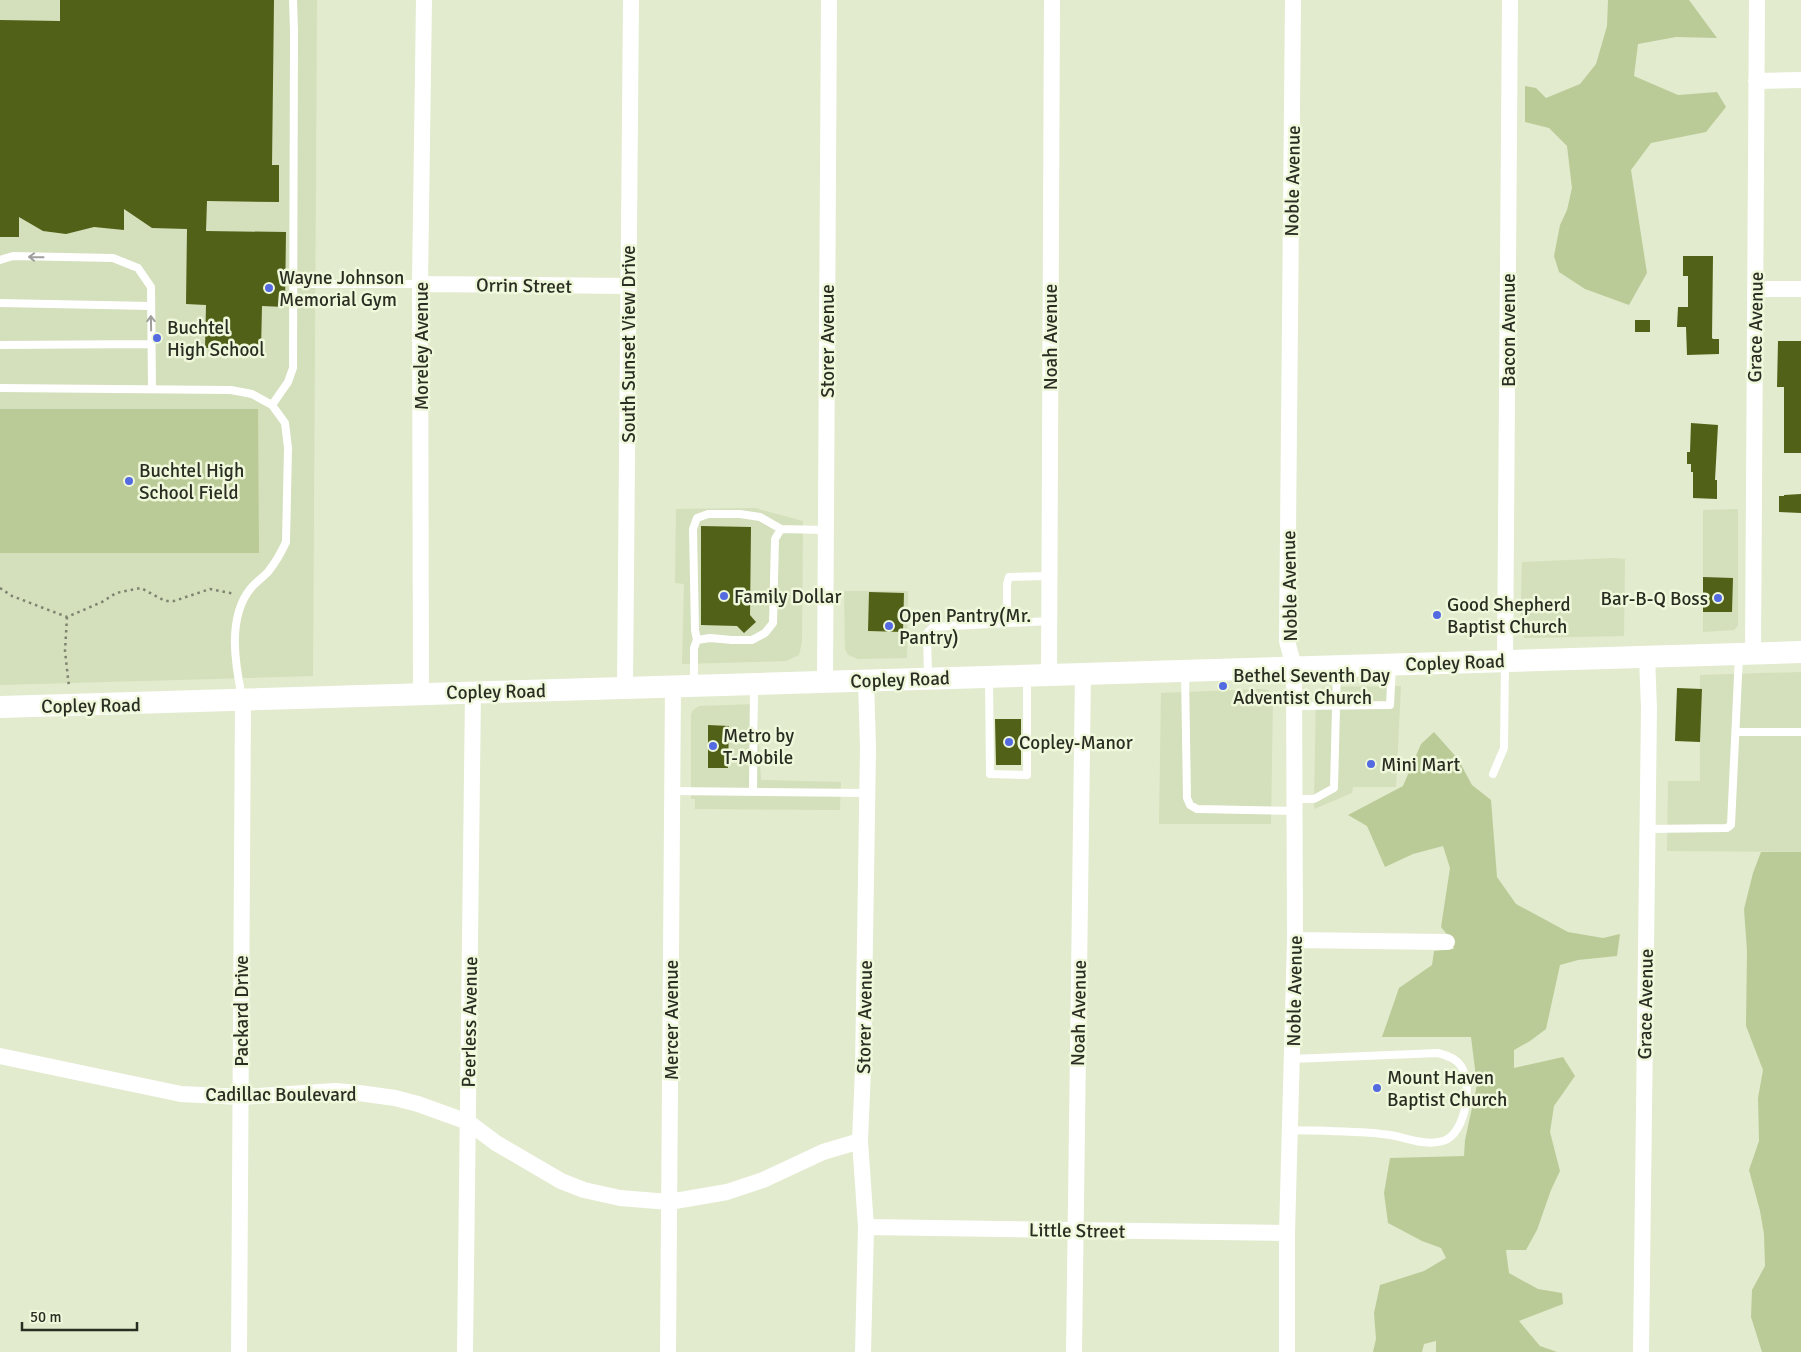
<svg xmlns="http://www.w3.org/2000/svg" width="1801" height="1352" font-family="Signika,sans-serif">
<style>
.built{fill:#d4dfbb}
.green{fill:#bbcb97}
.building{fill:#516117}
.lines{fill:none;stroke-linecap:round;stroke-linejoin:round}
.path{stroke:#7e8370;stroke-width:2.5;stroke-dasharray:2.5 4;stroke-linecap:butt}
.service{stroke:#fff;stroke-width:8}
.minor{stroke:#fff;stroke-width:16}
.secondary{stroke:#fff;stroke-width:22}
.oneway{stroke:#9fa09c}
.poi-dot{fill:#546ae0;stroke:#eff8db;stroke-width:2}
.labels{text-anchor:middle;stroke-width:5;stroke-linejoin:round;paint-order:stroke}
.street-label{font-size:19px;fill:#2a2d22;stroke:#eff8db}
.poi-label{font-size:19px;fill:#2a2d22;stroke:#eff8db;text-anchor:start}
</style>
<rect width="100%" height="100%" fill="#e2ebce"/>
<path class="built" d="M0 0H317L313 676 0 685Z
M755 508 803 521 802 642 799 655 786 661 682 664 684 584 675 583 676 509Z
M1738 509V626L1734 630 1703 632V510Z
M1614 558 1625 559 1624 636 1525 638 1520 633 1522 562Z
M844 591H908L907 658 858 659 848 655 845 649Z
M1801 672V852L1667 851 1668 781H1700V675Z
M1401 686 1396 787H1353L1352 793 1314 809 1316 694 1323 687Z
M1261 689 1268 690 1271 692 1273 697 1271 824H1159L1161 693Z
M757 704 761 780 841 782 840 810 695 809V799H691V715L693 710 699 706Z"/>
<path class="green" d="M1608 0H1689L1717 38 1676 37 1638 44 1634 76 1678 95 1717 92 1726 107 1706 132 1651 143 1631 170 1647 273 1629 305 1585 289 1559 272 1554 256 1560 225 1567 210 1572 188 1567 146 1549 128 1525 122V86L1536 88 1546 98 1580 84 1596 64 1607 26Z
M0 409H258L259 553H0Z
M1434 732 1458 759 1472 785 1491 800 1497 877 1516 904 1568 932 1603 938 1620 934 1617 956 1578 960 1560 965 1546 1029 1530 1041 1514 1050V1068L1563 1057 1575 1076 1554 1106 1550 1132 1560 1171 1551 1190 1537 1230 1526 1250H1506L1509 1273 1538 1289 1562 1293 1563 1304 1519 1321 1540 1346 1557 1352H1436V1341L1424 1344 1422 1352H1373L1376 1339 1374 1313 1380 1285 1424 1271 1446 1258 1441 1248 1422 1241 1388 1223 1384 1193 1390 1158 1464 1156 1465 1140 1477 1085 1471 1037H1382L1399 988 1432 965 1434 951 1454 949 1450 938 1441 927 1450 868 1443 846 1413 854 1385 867 1367 826 1348 815 1403 786 1421 744Z
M1761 852H1801V1352H1762L1751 1317 1752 1290 1765 1266 1764 1234 1760 1211 1749 1170 1759 1141 1758 1098 1763 1070 1746 1026 1747 951 1744 909 1753 873Z"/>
<path class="building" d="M60 0H274L272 165H279V202L207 201 206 231 286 232 285 307 262 306 261 349 205 348 206 305 186 304 187 229 152 228 124 209V230L94 227 66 234 43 231 19 217V237H0V20L60 21Z
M1683 256H1713L1712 338 1713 339H1719V354L1687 355 1686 327H1677L1678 307H1688V276H1683Z
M1635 320H1650V332H1635Z
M1778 341H1801V453H1784V387H1777Z
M1691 423 1718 425 1715 480H1717V499L1693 498V472H1691V464H1687V452H1690Z
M1801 494V513L1779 512V496H1784V495Z
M701 526 751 527 750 615 756 622 744 633 737 626 701 625Z
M1703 577 1733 578 1732 612H1703Z
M869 592 904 593 903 632 868 631Z
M1677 688 1702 689 1700 742 1675 741Z
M995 719H1021V765H996Z
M708 725 729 726 728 768H708Z"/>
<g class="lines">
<path class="path" d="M0 588 12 596 67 617 102 602 116 593 141 588 165 601H174L210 589 235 594
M67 617 65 651 69 687"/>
<path class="service" d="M0 260 13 256 113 258 138 268 151 287 152 389
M293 284H420
M0 303 151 306
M0 345 151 344
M0 388 231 390 252 394 272 405 285 423 288 448 286 542C281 553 275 563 268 572 262 578 256 582 251 588 227 617 235 664 242 697
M272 405 288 382 293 368 294 31 293 0
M1007 623V584L1009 577 1049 576
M697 640 695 630 693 529 697 518 708 514H740L760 517 781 529
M1185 673 1187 798 1190 805 1197 809 1295 811
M928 676 927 633 933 627 1049 621
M989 678 990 774 1027 775V676
M694 684V648L697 640 710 638 732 640H752L765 633 773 623 775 539 781 529 826 530
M1294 706 1390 705 1392 665
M1736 732H1801
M1493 774 1504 748 1505 662
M672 791 867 793
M753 792 754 686
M1294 799H1314L1334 788 1337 668
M1647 829 1727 828 1731 825 1739 655
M1290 1130C1321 1131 1352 1131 1382 1134 1402 1135 1423 1147 1443 1141 1466 1134 1473 1084 1461 1066 1456 1058 1446 1055 1438 1053L1292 1059"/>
<path class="minor" d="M1756 81 1801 80
M420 284 628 286
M1755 289H1801
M1753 653 1757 0
M1505 660 1510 0
M1049 674 1052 0
M825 682 829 0
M625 687 631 0
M421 693 420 284 424 0
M1295 940 1447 942
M0 1056 181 1094 241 1097 335 1091 359 1093 395 1098 418 1104 468 1122 496 1143 561 1181 584 1190 620 1198 669 1202 727 1192 763 1180 823 1152 860 1141
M866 1227 1287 1233
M239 1352 243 701
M465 1352 473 692
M668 1352 673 687
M863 1352 866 1227 860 1141 863 1069 868 748 866 681
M1074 1352 1083 673
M1287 1352V1233L1295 940 1294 667 1287 641 1293 0
M1641 1352 1649 709 1647 656"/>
<path class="secondary" d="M0 707 1801 652"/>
</g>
<defs><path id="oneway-shaft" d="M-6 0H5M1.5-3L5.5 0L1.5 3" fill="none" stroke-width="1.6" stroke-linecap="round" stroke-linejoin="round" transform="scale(1.25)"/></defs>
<g class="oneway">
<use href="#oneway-shaft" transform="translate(36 257) rotate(-179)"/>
<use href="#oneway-shaft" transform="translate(151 323) rotate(-91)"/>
</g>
<g class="poi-dot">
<circle cx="269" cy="288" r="5"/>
<circle cx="157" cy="338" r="5"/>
<circle cx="129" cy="481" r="5"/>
<circle cx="724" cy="596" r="5"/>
<circle cx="1718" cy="598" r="5"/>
<circle cx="1437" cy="615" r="5"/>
<circle cx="889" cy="626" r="5"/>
<circle cx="1223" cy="686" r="5"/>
<circle cx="1009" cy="742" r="5"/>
<circle cx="713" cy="746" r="5"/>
<circle cx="1371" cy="764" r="5"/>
<circle cx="1377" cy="1088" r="5"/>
</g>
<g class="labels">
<g class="street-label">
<text transform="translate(1292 181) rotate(-89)" y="7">Noble Avenue</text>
<text transform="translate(524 285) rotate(1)" y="7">Orrin Street</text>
<text transform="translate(1755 327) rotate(-89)" y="7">Grace Avenue</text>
<text transform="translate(1508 330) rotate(-90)" y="7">Bacon Avenue</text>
<text transform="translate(1050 337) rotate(-90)" y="7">Noah Avenue</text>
<text transform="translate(827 341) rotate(-90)" y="7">Storer Avenue</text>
<text transform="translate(628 344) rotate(-90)" y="7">South Sunset View Drive</text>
<text transform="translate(421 346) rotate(-90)" y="7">Moreley Avenue</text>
<text transform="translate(1289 586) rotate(-91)" y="7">Noble Avenue</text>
<text transform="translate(1455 662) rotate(-2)" y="7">Copley Road</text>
<text transform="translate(900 679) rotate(-2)" y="7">Copley Road</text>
<text transform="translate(496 691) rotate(-1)" y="7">Copley Road</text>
<text transform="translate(91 705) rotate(-1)" y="7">Copley Road</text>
<text transform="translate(1294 991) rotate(-89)" y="7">Noble Avenue</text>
<text transform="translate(1645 1004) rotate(-89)" y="7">Grace Avenue</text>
<text transform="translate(241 1011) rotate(-90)" y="7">Packard Drive</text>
<text transform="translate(1078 1013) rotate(-89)" y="7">Noah Avenue</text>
<text transform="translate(864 1017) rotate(-89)" y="7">Storer Avenue</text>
<text transform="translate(671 1020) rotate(-90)" y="7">Mercer Avenue</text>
<text transform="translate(469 1022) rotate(-89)" y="7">Peerless Avenue</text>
<text x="281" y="1101">Cadillac Boulevard</text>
<text transform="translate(1077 1230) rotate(1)" y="7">Little Street</text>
</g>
<g class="poi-label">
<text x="279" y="284">Wayne Johnson<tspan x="279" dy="22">Memorial Gym</tspan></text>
<text x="167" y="334">Buchtel<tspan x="167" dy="22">High School</tspan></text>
<text x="139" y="477">Buchtel High<tspan x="139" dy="22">School Field</tspan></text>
<text x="734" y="603">Family Dollar</text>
<text x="1708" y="605" text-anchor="end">Bar-B-Q Boss</text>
<text x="1447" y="611">Good Shepherd<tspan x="1447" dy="22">Baptist Church</tspan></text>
<text x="899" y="622">Open Pantry(Mr.<tspan x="899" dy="22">Pantry)</tspan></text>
<text x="1233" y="682">Bethel Seventh Day<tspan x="1233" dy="22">Adventist Church</tspan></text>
<text x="723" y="742">Metro by<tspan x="723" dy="22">T-Mobile</tspan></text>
<text x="1019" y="749">Copley-Manor</text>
<text x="1381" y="771">Mini Mart</text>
<text x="1387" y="1084">Mount Haven<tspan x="1387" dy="22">Baptist Church</tspan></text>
</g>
</g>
<path d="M22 1322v8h115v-8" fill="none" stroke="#2a2d22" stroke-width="2.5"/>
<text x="30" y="1322" font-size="15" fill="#2a2d22" stroke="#eff8db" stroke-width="4" paint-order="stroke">50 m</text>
</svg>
